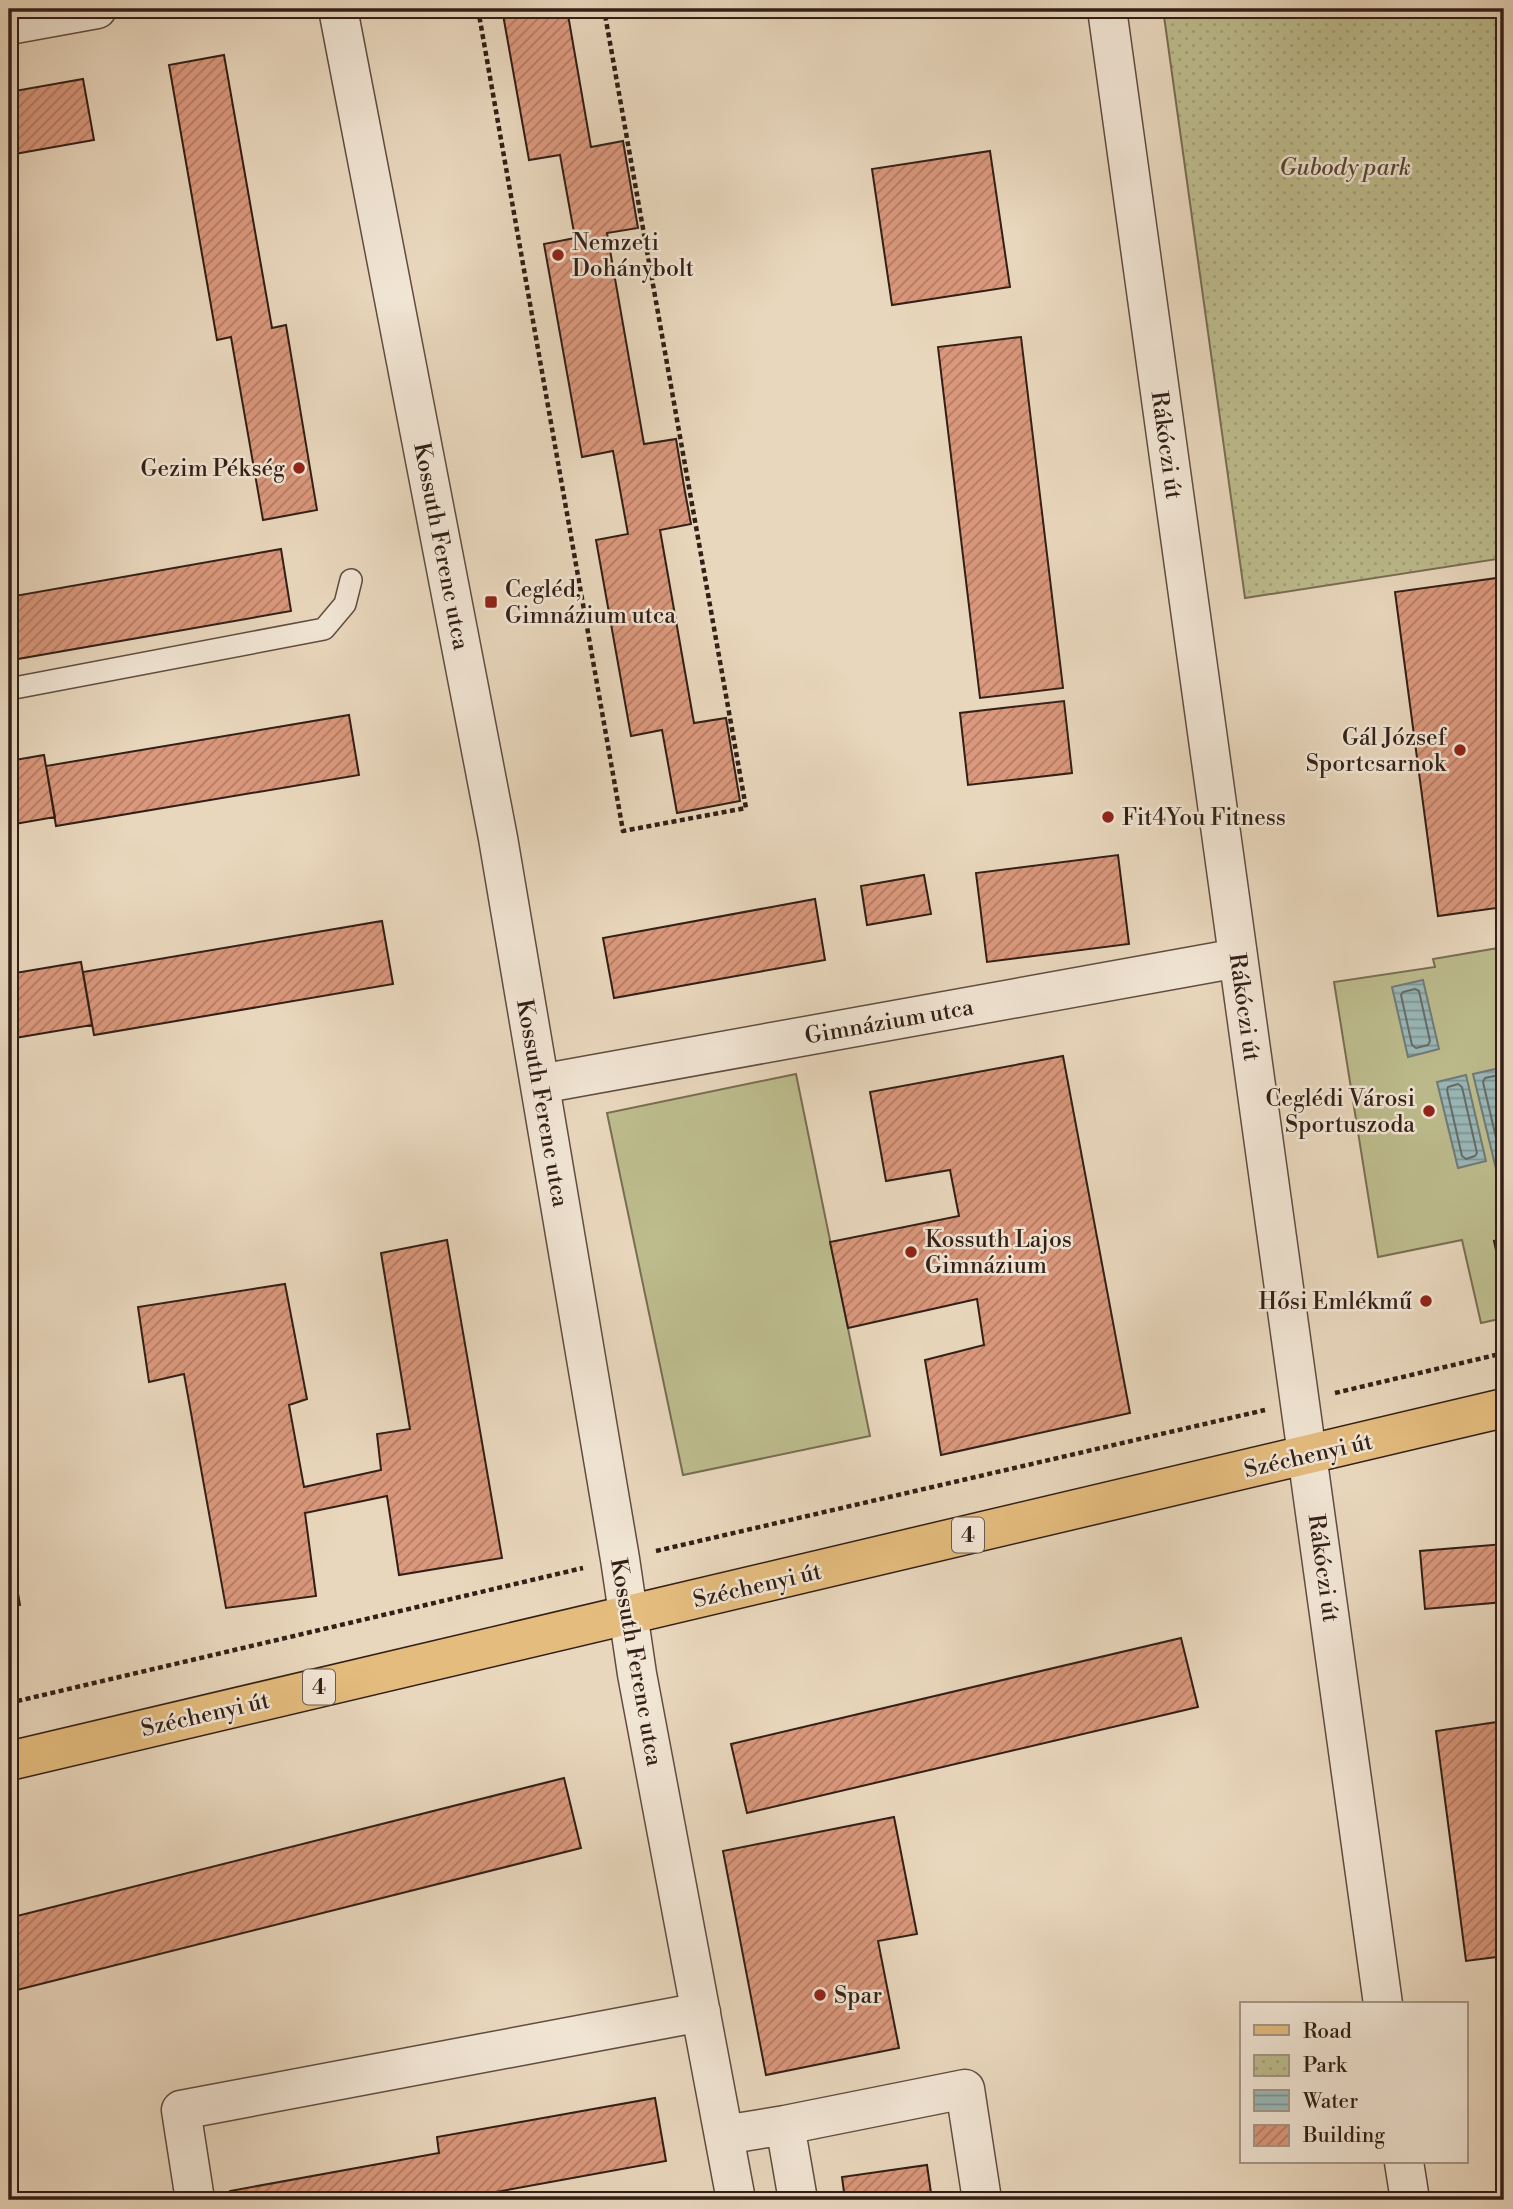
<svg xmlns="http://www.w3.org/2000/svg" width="1513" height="2209" font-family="'Libre Bodoni',serif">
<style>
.park{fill:url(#park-dots);stroke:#786e52;stroke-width:2}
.pitch{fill:#bdbc8d;stroke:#786e52;stroke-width:2}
.water{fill:url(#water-rules);stroke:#707b78;stroke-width:2}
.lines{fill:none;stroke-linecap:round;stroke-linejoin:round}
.shore{stroke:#666c68;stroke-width:2}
.building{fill:url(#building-hatch);stroke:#321f17;stroke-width:2}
.lane-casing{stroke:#604d40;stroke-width:24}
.street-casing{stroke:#604d40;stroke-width:41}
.primary-casing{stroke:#321f17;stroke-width:41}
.path{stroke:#321f17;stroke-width:4.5;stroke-dasharray:5 3.5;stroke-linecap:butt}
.lane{stroke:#f1e5d4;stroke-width:21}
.street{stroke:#f1e5d4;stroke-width:38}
.primary{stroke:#e4bc7e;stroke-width:38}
.poi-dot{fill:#8f2418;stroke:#f1e5d4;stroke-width:2.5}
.labels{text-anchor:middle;stroke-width:5;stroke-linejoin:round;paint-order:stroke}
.shield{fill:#f1e5d4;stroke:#6b5a50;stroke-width:2}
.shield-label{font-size:21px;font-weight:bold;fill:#321f17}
.park-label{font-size:23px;font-style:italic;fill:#554634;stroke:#f1e5d4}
.poi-label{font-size:23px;fill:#321f17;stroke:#f1e5d4;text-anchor:start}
.street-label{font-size:23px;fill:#321f17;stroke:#f1e5d4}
</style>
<defs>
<pattern id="park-dots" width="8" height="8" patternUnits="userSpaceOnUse" patternTransform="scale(1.75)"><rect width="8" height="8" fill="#bdbc8d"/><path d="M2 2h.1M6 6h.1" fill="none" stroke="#a3a179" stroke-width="1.8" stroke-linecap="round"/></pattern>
<pattern id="water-rules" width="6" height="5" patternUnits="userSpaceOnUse" patternTransform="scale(1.75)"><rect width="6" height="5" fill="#99b8b8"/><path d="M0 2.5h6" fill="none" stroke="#7d9595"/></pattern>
<pattern id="building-hatch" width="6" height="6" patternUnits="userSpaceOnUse" patternTransform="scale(1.75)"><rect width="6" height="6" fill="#db987c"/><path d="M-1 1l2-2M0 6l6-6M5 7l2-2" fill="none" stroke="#b27b65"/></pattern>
</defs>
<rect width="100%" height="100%" fill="#e9d7bd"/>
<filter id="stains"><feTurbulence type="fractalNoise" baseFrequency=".00286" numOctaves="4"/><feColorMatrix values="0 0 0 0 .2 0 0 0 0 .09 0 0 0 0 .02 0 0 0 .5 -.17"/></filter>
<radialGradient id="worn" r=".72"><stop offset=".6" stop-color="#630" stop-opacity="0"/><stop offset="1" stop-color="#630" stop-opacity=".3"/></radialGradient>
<path class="park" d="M1163 9H1504V558L1245 598Z"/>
<path class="pitch" d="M1504 947V1318L1481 1323 1462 1240 1378 1257 1334 982 1435 967 1433 959Z
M796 1074 870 1436 683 1475 607 1113Z"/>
<path class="water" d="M1423 980 1439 1049 1408 1057 1392 987Z
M1504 1067V1180L1499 1181 1473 1074Z
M1466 1075 1486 1161 1458 1168 1437 1082Z"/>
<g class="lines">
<path class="shore" d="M1415 989 1419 991 1430 1041 1428 1045 1416 1048 1412 1045 1401 995 1403 992Z
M1504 1074 1485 1078 1483 1082 1504 1172
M1458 1084 1462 1087 1477 1153 1475 1156 1466 1159 1462 1156 1447 1090 1448 1087Z"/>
</g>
<path class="building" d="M502 9H567L591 147 623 141 638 228 607 233 644 444 676 439 685 492 691 524 660 530 694 723 726 718 740 801 677 813 662 730 631 736 596 540 628 534 613 451 582 457 544 244 575 238 560 155 529 160Z
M224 55 272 328 286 325 317 510 263 520 231 337 217 340 169 65Z
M83 79 94 140 9 155V92Z
M990 151 1010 287 892 305 872 169Z
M1021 337 1063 688 980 698 938 347Z
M281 549 291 611 12 660 9 640V597Z
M1504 577V907L1438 916 1395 592Z
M1064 701 1072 773 968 785 960 713Z
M349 715 359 775 56 826 46 766Z
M44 755 55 817 9 825V761Z
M1118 855 1129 944 987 962 976 873Z
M924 875 931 914 867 925 861 886Z
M815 899 825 960 614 998 603 938Z
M382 921 393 984 94 1035 83 972Z
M81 962 92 1025 9 1039V974Z
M1063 1056 1130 1413 941 1455 925 1360 984 1345 977 1299 848 1328 830 1242 959 1216 950 1170 886 1181 870 1092Z
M1504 1238V1287L1494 1241Z
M447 1240 502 1558 399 1575 387 1496 305 1513 316 1596 226 1608 184 1374 149 1382 138 1307 285 1284 307 1399 289 1405 304 1487 381 1470 377 1434 410 1429 381 1253Z
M9 1541 20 1605 9 1607Z
M1504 1544V1602L1425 1609 1420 1551Z
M1181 1638 1198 1707 747 1813 731 1744Z
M1504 1721V1956L1466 1961 1436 1731Z
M564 1778 581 1848 9 1992V1918Z
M894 1817 917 1934 878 1941 899 2048 766 2075 723 1851Z
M655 2098 666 2161 452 2200H231L230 2191 439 2153 437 2137Z
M927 2165 932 2200H845L842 2177Z"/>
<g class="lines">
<g class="lane-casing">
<path id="lane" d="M9 689 324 629 345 604 351 580"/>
</g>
<g class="street-casing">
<path id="street" d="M338 9 498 838 620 1559 637 1674 736 2200
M1107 9 1383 2004
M9 25 97 9
M540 1084 1238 958
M785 2125 965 2089 982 2200
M724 2135 785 2125 798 2200
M1404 2162 1410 2200
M195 2200 181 2110 701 2012"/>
</g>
<g class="primary-casing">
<path id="primary" d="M9 1761 1504 1408"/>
</g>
<path class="path" d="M478 9 623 831 746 808 604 9
M1335 1393 1504 1353
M656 1551 1265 1410
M9 1703 583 1568"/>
<use href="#lane" class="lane"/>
<use href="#street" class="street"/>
<use href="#primary" class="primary"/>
</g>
<g class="poi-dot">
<circle cx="558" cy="255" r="7"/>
<circle cx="299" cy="468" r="7"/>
<rect x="484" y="595" width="14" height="14" rx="3.5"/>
<circle cx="1460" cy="750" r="7"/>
<circle cx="1108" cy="817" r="7"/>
<circle cx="1429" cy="1111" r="7"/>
<circle cx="911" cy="1252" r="7"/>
<circle cx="1426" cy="1301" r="7"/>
<circle cx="820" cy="1995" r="7"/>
</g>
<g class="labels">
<g class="shield">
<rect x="952" y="1517.5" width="32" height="35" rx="5"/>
<rect x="303" y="1669.5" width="32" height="35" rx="5"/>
</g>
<g class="shield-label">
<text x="968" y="1542">4</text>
<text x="319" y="1694">4</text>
</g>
<g class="park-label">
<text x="1345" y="175">Gubody park</text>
</g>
<g class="poi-label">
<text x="572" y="250">Nemzeti<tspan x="572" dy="26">Dohánybolt</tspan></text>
<text x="285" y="476" text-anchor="end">Gezim Pékség</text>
<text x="505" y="597">Cegléd,<tspan x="505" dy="26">Gimnázium utca</tspan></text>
<text x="1446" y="745" text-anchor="end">Gál József<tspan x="1446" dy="26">Sportcsarnok</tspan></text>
<text x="1122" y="825">Fit4You Fitness</text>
<text x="1415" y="1106" text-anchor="end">Ceglédi Városi<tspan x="1415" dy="26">Sportuszoda</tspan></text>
<text x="925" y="1247">Kossuth Lajos<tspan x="925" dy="26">Gimnázium</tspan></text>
<text x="1412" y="1309" text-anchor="end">Hősi Emlékmű</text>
<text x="834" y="2003">Spar</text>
</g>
<g class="street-label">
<text transform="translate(1167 445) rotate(82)" y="8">Rákóczi út</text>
<text transform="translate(442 546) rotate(79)" y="8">Kossuth Ferenc utca</text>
<text transform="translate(1245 1007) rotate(82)" y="8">Rákóczi út</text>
<text transform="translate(889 1021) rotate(-10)" y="8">Gimnázium utca</text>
<text transform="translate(543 1103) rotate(80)" y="8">Kossuth Ferenc utca</text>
<text transform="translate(1308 1455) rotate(-13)" y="8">Széchenyi út</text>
<text transform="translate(1324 1568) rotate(82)" y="8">Rákóczi út</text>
<text transform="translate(757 1585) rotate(-13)" y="8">Széchenyi út</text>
<text transform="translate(637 1662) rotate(80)" y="8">Kossuth Ferenc utca</text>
<text transform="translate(205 1714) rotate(-13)" y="8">Széchenyi út</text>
</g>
</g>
<rect width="1513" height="2209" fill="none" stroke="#e9d7bd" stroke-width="35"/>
<rect x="10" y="10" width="1492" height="2188" fill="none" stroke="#321f17" stroke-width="3.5"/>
<rect x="18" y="18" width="1478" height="2174" fill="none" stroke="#321f17" stroke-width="2"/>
<rect x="1240" y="2002" width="228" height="161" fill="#f1e5d4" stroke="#a59688" stroke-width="2"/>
<rect x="1254" y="2025" width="35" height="10" fill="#e4bc7e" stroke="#a59688" stroke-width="2"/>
<text x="1303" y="2038" font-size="21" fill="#321f17">Road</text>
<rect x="1254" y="2055" width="35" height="21" fill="url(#park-dots)" stroke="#a59688" stroke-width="2"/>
<text x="1303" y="2072" font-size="21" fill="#321f17">Park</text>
<rect x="1254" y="2090" width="35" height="21" fill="url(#water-rules)" stroke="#a59688" stroke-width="2"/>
<text x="1303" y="2108" font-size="21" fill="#321f17">Water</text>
<rect x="1254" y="2125" width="35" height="21" fill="url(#building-hatch)" stroke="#a59688" stroke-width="2"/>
<text x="1303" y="2142" font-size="21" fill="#321f17">Building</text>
<rect width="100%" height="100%" filter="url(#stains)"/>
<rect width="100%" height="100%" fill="url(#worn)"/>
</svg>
